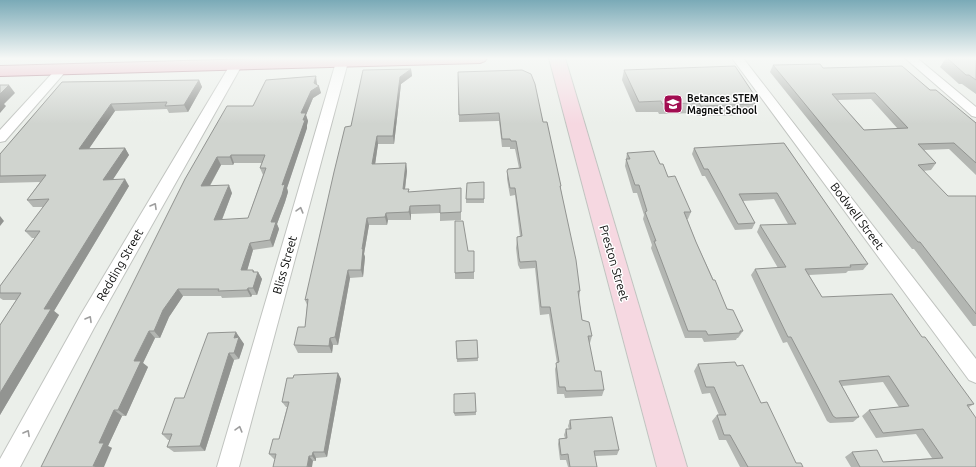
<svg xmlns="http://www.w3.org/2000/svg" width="976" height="467" font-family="Ubuntu,sans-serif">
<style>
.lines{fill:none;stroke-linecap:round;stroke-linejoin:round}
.street-casing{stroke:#c1c4c0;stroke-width:2}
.secondary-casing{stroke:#c1c4c0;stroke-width:2}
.primary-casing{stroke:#965669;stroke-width:2}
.street{fill:#fff;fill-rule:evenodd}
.secondary{fill:#f6d8e1;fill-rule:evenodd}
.primary{fill:#edb2c3;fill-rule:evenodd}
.wall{fill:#b3b6b2;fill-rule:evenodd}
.shaded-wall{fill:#929491}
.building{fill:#d0d4cf;stroke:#929491;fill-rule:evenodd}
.oneway{stroke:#9e9e9e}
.labels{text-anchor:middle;stroke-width:3;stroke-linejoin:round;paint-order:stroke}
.far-poi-label{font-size:10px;font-weight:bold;fill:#0c0d0c;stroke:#fff;text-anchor:start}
.street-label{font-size:12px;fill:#0c0d0c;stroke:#fff}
</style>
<rect width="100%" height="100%" fill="#ebefea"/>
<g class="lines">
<g class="street-casing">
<path id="street" d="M732 58H743L976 359V383L969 380Z
M905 58H917L976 107V117L972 116Z
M342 59 348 62 239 467H217L336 62Z
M236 62 242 65 94 328 20 467H0V459L80 316 230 65Z
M62 66 68 69 66 71 5 141 0 142V130L58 67Z"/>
</g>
<g class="secondary-casing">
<path id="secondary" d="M549 58H565L687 467H657Z"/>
</g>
<g class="primary-casing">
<path id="primary" d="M293 58H487L485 61 480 63 0 76V66Z"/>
</g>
<use href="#street" class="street"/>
<use href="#secondary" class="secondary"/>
<use href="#primary" class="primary"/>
</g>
<path class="wall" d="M946 58H976V94L962 84H959L940 67Z
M773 65 823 68 930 90 976 123V175L949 149 924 150 936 163 931 170 923 171 948 196H976V326H973L914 249H912L770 72ZM871 99 898 129 864 130 838 100Z
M411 69 412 76 401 84 394 144H378L375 164 406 163 407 171 405 189H409V192L461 188V220L440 221V213L411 214V220H388L387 225H369L364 254 365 257 363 277 350 278 338 345H333L332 353H298L294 345 305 327 307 305 305 300 351 126Z
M624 70 757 99 756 101 751 115 697 116 696 113 659 114 658 112H636L622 80Z
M458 72 543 122 561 186V190L580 291 579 298 582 320 592 336 590 343H589L595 371 604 390 602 396 565 398 564 394H557L555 369 557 363 549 314 540 315 535 268 520 269 518 265 516 248 517 240 520 237 515 195 510 196 507 179V171L519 168 515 149H510V147H502L499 121 459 122Z
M199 80 202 87 188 112 169 113 167 109 115 111 89 148H125L129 155 113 179 129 186 54 311 59 315 0 415V325L16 300H3L0 298V286L35 238H32L25 231 43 207H33L27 200 40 182 0 183V154L62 82Z
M317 84V85L321 93 313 98 306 115 308 121 307 125V128L287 188 288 192 285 202 277 224 279 229 273 247 253 250 247 270H253L254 272H258L262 279 257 295H252L251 297 222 298 221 296H183L169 317 160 338H155L143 363 148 367 126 416H122L108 446 112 448 41 467 185 179 253 106ZM234 163H262L260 168 263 175 248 218 222 220 232 193 210 186 221 165H233Z
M784 143 868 264 863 270 848 271 846 273 809 275 822 297 922 337 974 404 969 407 976 467H851L845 457 852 452 883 462 932 458 916 434 876 438 862 416 869 410 899 407 883 382 842 386 859 417 853 422 830 423 827 421 787 342 783 343 751 275 755 269 778 268 757 232 760 225 788 224 774 199 743 201 755 223 752 229 735 230 705 176H702L692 154 694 148Z
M627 153 660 164 691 212 688 219H687L696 242 727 309 743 331 738 338H737L736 340 704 342 702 338H685L651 248 652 245 643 219 644 215 637 193H633L625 166Z
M484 182V203H466V199Z
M474 251V279H455V273Z
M240 338V339L244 344 239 359 234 360 205 451 174 452 167 447 170 440H168L162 434 184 398Z
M477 340 478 361 457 362 456 341Z
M698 364 737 366 761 403 796 463 803 467H740L726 440H719L712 421 717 415H719L710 393 702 394 694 371Z
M338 373 341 379 327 457 316 458V461H313L274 459 269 454 279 439 287 407H286L282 402Z
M475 393 476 415 455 416 454 413Z
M570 420 619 450 617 455 595 456 597 467H568L566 460H560L558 444 559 439 565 438 564 435 566 429H569L568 426Z"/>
<path class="shaded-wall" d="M411 69 412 76 401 84 394 144 393 136 400 77Z
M316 76 317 84 316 88 319 86 321 93 313 98 306 115 308 121 307 125V128L287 188 288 192 285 202 277 224 279 229 273 247 270 240 271 222 282 185 301 113 314 83Z
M199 80 202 87 188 112 184 105Z
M9 85 15 93 4 104 6 106 0 113V94Z
M111 104 115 111 84 156 79 149Z
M377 136 378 144 374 172 372 164Z
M125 148 129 155 108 187 103 180Z
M231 155 234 163 233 165 230 157Z
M217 157 221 165 205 194 201 186Z
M406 163 407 171 404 197 403 189Z
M125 179 129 186 54 311 59 315 0 415V393L44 309Z
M229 185 232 193 219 227 214 220Z
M410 206 411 214V220L409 212Z
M386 213 388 220 387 225 385 217Z
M0 216 4 221 0 226Z
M367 218 369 225 364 254 365 257 363 277 361 270 362 249Z
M250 243 253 250 245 278 241 270Z
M253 270 257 276 258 272 262 279 257 295 253 288Z
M348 270 350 278 338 345 335 337Z
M248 288 252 295 251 297 247 290Z
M178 289 183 296 169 317 160 338 154 331 163 310Z
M149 331 155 338 143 363 148 367 126 416 118 410 134 361Z
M236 332 244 344 239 359 234 353V338Z
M330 338 333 345 332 353 329 346Z
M229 353 234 360 205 451 200 446Z
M338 373 341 379 327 457 324 452Z
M114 410 122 416 108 446 112 448 104 467H95L93 466 99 443Z
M313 452 316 458V461L312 456Z
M309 456 313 461 312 467H307Z"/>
<path class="building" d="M947 58H976V80L969 75H966Z
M820 64 823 68 902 66 930 90H936L976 123V163L954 143 918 144 936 163 918 165 948 196H976V314L920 242H918L773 65ZM875 93 908 128 864 130 832 94Z
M735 66 757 99H755L756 101H753L755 104 701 106 699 103 662 104 661 101 639 102 624 70Z
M411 69 400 77 393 136H377L372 164 406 163 403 189H409L408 192 461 188V212L440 213V205L410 206 409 212 386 213 385 217 367 218 362 249H363L361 270H348L335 337 330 338 329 346 294 345 298 327H305L308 299 305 300 334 172 345 127 351 126 363 70Z
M522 70 531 74 535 84 543 122H547L561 186H560L576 260 580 291H578L582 320 589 322 592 336H588L595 371H601L604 390 566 391 565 387H559L556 363 559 362 550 307H541L536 261 520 262 519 258 517 240V237L522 236 515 188H510L507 171 508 169 521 168 516 141H511L510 139H502L499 113 459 115 458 72Z
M316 76 314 83 319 86 311 91 301 113H306L303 120H305L282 185 285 184 282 195 271 222H276L270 240 250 243 241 270H253V272H258L253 288H248L247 290 218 291 219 289H178L163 310 154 331H149L134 361H141L118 410H114L99 443H104L93 466H95V467H41L185 179 227 106H253L266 80ZM231 155H265L260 168H266L248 218 214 220 229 185 201 186 217 157H230Z
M199 80 184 105 165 106 167 102 111 104 79 149 125 148 103 180 125 179 44 309H51L0 393V325L21 293H0V286L40 231H25L49 199 27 200 46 175 0 176V154L62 82Z
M0 85H9L0 94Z
M784 143 868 264 850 265 851 267 805 269 822 297 892 294 922 337H925L974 404 967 405 976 418V467H860L852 452 877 450 883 462 943 458 923 429 883 433 869 410 909 406 889 376 839 381 859 417 836 418 833 416 791 337H788L755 269 786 267 760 225 796 224 777 193 739 194 755 223 738 224 708 169H704L694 148Z
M654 151 660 164H663L668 177 675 176 691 212H684L696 242 713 280H715L727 309 733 310 743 331H740V333L708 335 706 331H688L654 241H656L645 212 647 211 639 185H635L626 159H630L627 153Z
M484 182V199H466L467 183Z
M455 221H463L468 251H474V272L455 273Z
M236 332 234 338 239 337 234 353H229L200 446 167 447 172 434H162L175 398H184L208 333Z
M477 340 478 358 457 359 456 341Z
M735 362 737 366 743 365 761 403 767 402 796 463H801L803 467H747H748L730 435H724L717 415H726L714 387H706L698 364Z
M338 373 324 452H313L312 456H309L307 467H273L276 454H269L273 439H279L289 402H282L287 378H293L294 375Z
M475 393 476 412 454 413V394Z
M612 417 619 450 594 451 597 467H570L568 454 561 455 559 439 567 438 566 429H571L570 420Z"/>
<defs><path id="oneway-chevron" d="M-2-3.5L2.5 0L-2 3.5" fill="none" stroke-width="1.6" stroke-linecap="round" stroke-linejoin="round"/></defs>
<g class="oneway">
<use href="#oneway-chevron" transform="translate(154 206) rotate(-60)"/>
<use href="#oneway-chevron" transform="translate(300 210) rotate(-74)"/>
<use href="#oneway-chevron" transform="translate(89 319) rotate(-60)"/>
<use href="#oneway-chevron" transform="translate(239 429) rotate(-74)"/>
<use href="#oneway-chevron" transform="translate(27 433) rotate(-61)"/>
</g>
<linearGradient id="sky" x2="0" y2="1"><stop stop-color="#7aaab7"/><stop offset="0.47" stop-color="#f6f8f6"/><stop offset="1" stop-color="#f6f8f6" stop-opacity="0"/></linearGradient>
<rect width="976" height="124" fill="url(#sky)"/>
<defs>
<g id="school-square" transform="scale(1)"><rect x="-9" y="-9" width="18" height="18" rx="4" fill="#a20d51" stroke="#fff"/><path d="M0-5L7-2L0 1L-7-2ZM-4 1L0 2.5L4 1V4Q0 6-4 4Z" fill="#fff"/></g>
</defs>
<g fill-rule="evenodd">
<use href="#school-square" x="673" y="104"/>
</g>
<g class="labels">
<g class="far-poi-label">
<text x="687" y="102">Betances STEM<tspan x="687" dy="12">Magnet School</tspan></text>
</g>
<g class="street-label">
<text transform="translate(857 216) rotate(53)" y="4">Bodwell Street</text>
<text transform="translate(614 263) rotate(74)" y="4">Preston Street</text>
<text transform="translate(120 265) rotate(-60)" y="4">Redding Street</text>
<text transform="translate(285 265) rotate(-74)" y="4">Bliss Street</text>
</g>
</g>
</svg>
